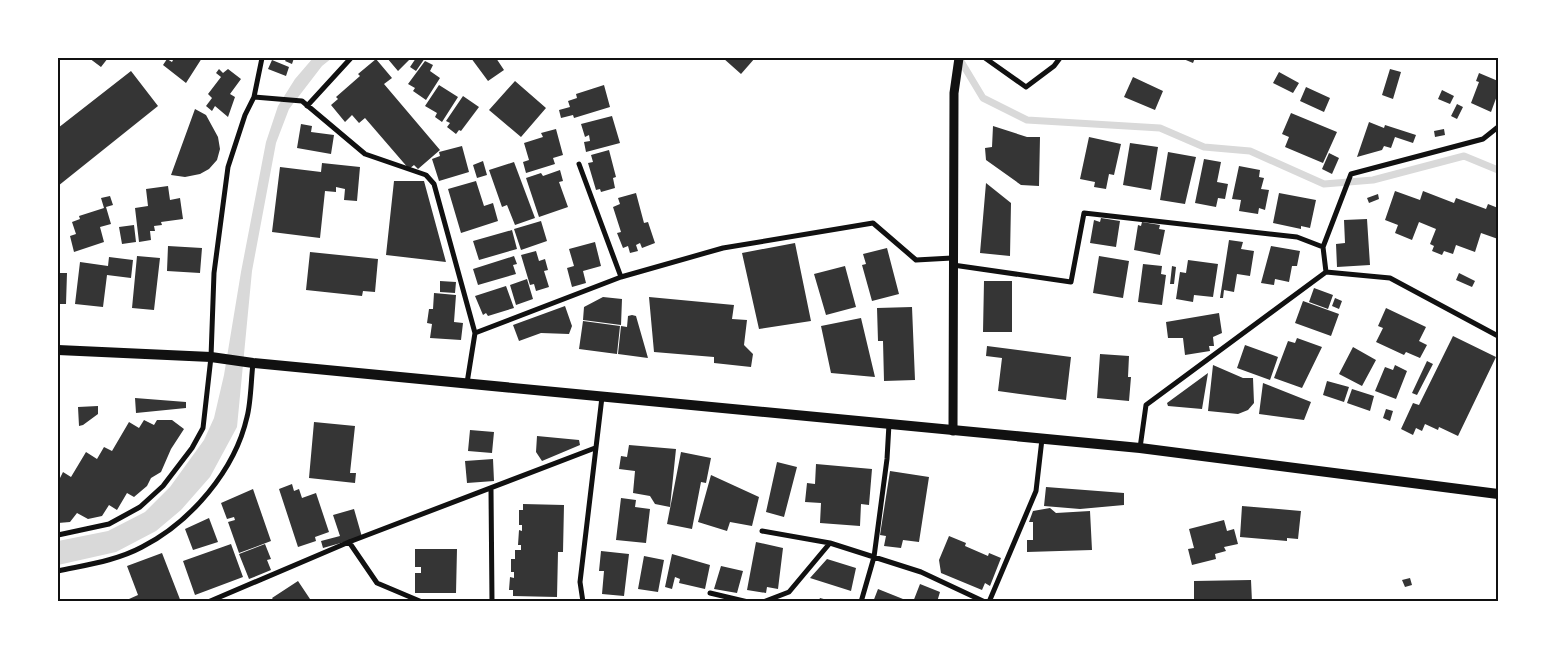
<svg xmlns="http://www.w3.org/2000/svg" width="1556" height="659" font-family="Lora,serif">
<style>
.water{fill:#d9d9d9}
.lines{fill:none;stroke-linecap:round;stroke-linejoin:round}
.stream{stroke:#d9d9d9;stroke-width:7}
.building{fill:#353535}
.minor{stroke:#111;stroke-width:5}
.tertiary{stroke:#111;stroke-width:9}
.secondary{stroke:#111;stroke-width:10}
.neatline{fill:none;stroke:#111;stroke-width:2}
</style>
<rect width="100%" height="100%" fill="#fff"/>
<path class="water" d="M313 58H332L322 66 289 109 276 143 252 271 237 427 210 477 181 510 156 531 116 552 58 565V541L108 531 145 512 170 487 204 440 214 418 224 375 241 272 266 142 278 106 295 79Z"/>
<g class="lines">
<path class="stream" d="M959 58 983 98 1027 120 1160 128 1204 147 1250 151 1324 184 1373 180 1464 156 1498 170"/>
</g>
<path class="building" d="M89 58H108L101 67Z
M174 58H202L186 83 163 65 167 59 172 62Z
M287 58H294L292 64 285 61Z
M387 58H409L410 59 398 71Z
M416 58H425L416 71 410 67Z
M471 58H496L504 70 488 81Z
M723 58H755L741 74Z
M1181 58H1195L1193 63Z
M376 59 392 78 384 84 440 150 418 169 414 165 409 169 365 118 359 123 352 115 345 122 331 105 338 99 336 97 360 76 358 74Z
M272 60 289 67 286 76 268 69Z
M425 61 433 65 430 71 440 78 426 100 413 91 415 88 408 84Z
M219 69 223 73 228 69 241 79 230 94 235 97 228 117 215 106 212 111 206 106 212 98 208 94 221 77 216 73Z
M1390 69 1401 72 1393 99 1382 95Z
M131 71 158 106 58 186V128Z
M1279 72 1299 83 1293 93 1273 83Z
M1479 73 1498 81V93L1491 112 1471 103 1479 82 1476 81Z
M1133 77 1163 91 1155 110 1124 97Z
M515 81 546 108 521 137 489 110Z
M439 85 458 97 442 122 435 117 437 113 425 106Z
M604 85 610 107 574 118 573 115 561 118 559 110 570 107 568 101 577 98 576 94Z
M1306 87 1330 98 1324 112 1300 101Z
M1442 90 1454 96 1450 104 1438 99Z
M463 96 479 107 461 131 459 130 456 134 447 127 450 123 446 121Z
M1457 104 1463 107 1457 119 1451 116Z
M195 109 206 115 218 137 220 149 217 160 209 169 200 174 185 177 171 175Z
M1291 113 1337 132 1323 163 1285 147 1289 137 1282 134Z
M612 116 620 143 586 152 584 142 590 141 589 135 585 137 581 124Z
M1369 122 1384 128 1385 125 1416 135 1413 143 1395 137 1391 148 1384 146 1382 150 1357 157Z
M301 124 312 126 311 132 334 135 331 154 297 148Z
M993 126 1027 137H1040L1039 186 1021 185 986 160 985 148 992 147Z
M556 129 563 155 553 158 555 164 526 173 523 162 529 160 524 143 543 137 541 133Z
M1444 129 1445 135 1435 137 1434 131Z
M1089 137 1121 144 1114 175 1109 174 1106 189 1094 187 1095 182 1080 179Z
M1130 143 1158 147 1151 190 1123 185Z
M462 146 469 172 439 181 432 159 440 156 439 152Z
M609 150 616 177 613 178 615 188 601 192 600 189 596 190 588 163 593 162 591 155Z
M1168 152 1196 157 1185 204 1160 200Z
M1329 153 1339 158 1332 174 1322 169Z
M1204 159 1221 162 1217 182 1228 184 1225 199 1218 198 1216 207 1195 203Z
M483 161 487 175 477 178 473 165Z
M514 162 535 218 515 225 507 205 502 207 489 170Z
M322 163 360 167 357 201 344 200 345 189 336 187V192L325 191 320 238 272 232 280 167 321 172Z
M1239 166 1260 170 1259 177 1264 178 1261 189 1269 190 1265 210 1259 208 1258 214 1239 211 1241 200 1232 199Z
M560 170 563 181 559 182 568 207 539 217 526 178 541 173 543 176Z
M394 181H424L446 262 386 255Z
M476 181 484 206 493 203 498 221 461 233 448 189Z
M986 183 1011 203 1010 256 980 253Z
M168 186 170 200 180 198 183 219 161 222 162 225 154 226 155 231H150L151 240 139 242 135 208 148 206 146 189Z
M1395 191 1420 200 1423 191 1454 203 1456 198 1486 209 1488 204 1498 208V239L1481 233 1475 252 1456 245 1453 254 1444 251 1442 255 1432 251 1434 246 1430 244 1436 229 1419 222 1412 240 1395 233 1398 225 1385 220Z
M636 193 644 223 648 222 655 243 642 248 640 243 636 245 638 251 630 253 628 246 623 248 617 233 621 232 613 207 620 204 618 198Z
M1279 193 1316 200 1310 228 1301 226V229L1273 223Z
M1378 194 1379 199 1369 203 1367 198Z
M110 196 113 205 106 207 111 224 100 227 104 242 74 252 70 236 76 234 72 222 80 219 79 216 104 208 101 198Z
M1101 218 1120 221 1116 247 1090 243 1094 220 1100 222Z
M1367 219 1370 265 1337 267 1336 244 1345 243 1344 220Z
M541 221 547 241 521 250 514 229Z
M1142 222 1160 225 1159 229 1165 230 1160 255 1134 250 1138 225 1141 226Z
M134 225 136 242 122 244 119 227Z
M512 230 517 249 479 260 473 241Z
M1229 240 1243 242 1241 249 1254 251 1250 276 1237 274 1234 292 1224 290 1223 298H1220Z
M595 242 601 266 583 271 586 283 572 287 567 268 574 266 569 249Z
M795 243 811 321 759 329 742 253Z
M168 246 202 248 200 273 167 271Z
M1271 246 1300 251 1297 266H1292L1289 282 1275 279 1274 285 1261 283Z
M887 248 899 294 872 301 862 265 866 264 863 254Z
M536 251 539 261 545 259 548 270 544 271 549 287 536 291 534 284 530 285 521 255Z
M310 252 378 259 375 292 363 291 362 296 306 290Z
M137 256 160 258 154 310 132 308Z
M514 256 517 264 513 265 516 274 478 285 473 269Z
M1099 256 1129 261 1123 298 1093 293Z
M109 257 133 260 131 278 107 275 103 307 75 304 80 262 108 266Z
M1188 260 1218 264 1213 297 1194 295 1193 302 1176 299 1180 272 1186 273Z
M1143 264 1162 266 1161 274 1166 275 1162 305 1138 302Z
M845 266 856 307 826 315 814 274Z
M1172 266 1176 267 1174 284H1170Z
M58 273H67L66 304H58Z
M1459 273 1475 281 1472 287 1456 280Z
M527 279 533 299 516 305 510 285Z
M440 281 456 282 455 293 440 292Z
M984 281H1012V332H983Z
M506 286 514 308 488 316 486 313 483 315 475 296Z
M1314 288 1333 295 1328 309 1309 302Z
M434 293 456 295 454 322 463 323 461 340 430 338 432 324 427 323 429 309H433Z
M603 297 622 299 621 325 583 320 584 307Z
M649 297 734 305 732 319 747 320 744 345 753 354 751 367 714 363V357L654 352Z
M1335 298 1342 301 1339 309 1332 306Z
M1303 301 1339 314 1331 336 1295 323Z
M565 306 572 326 569 334 541 333 519 341 513 325Z
M912 307 915 380 884 381 883 341H878L877 308Z
M1386 308 1426 327 1419 341 1427 345 1420 358 1406 352 1404 355 1376 342 1383 328 1378 326Z
M1219 313 1222 333 1213 337 1214 346H1209L1210 351 1185 355 1183 338H1168L1166 322Z
M632 315 636 316 648 358 618 354 621 326 627 327 628 316Z
M861 318 875 377 831 373 821 326Z
M583 321 620 326 617 354 579 349Z
M1453 336 1496 357 1458 436 1439 427 1438 430 1425 424 1422 431 1416 428 1413 435 1401 429 1413 403 1419 405Z
M1297 338 1322 347 1302 388 1274 378 1288 341 1295 343Z
M1245 345 1278 357 1270 380 1237 368Z
M987 346 1071 357 1066 400 998 391 1002 358 986 356Z
M1353 347 1376 360 1362 386 1339 374Z
M1100 354 1129 356 1128 377H1131L1129 401 1097 398Z
M1427 361 1433 364 1417 395 1412 393Z
M1213 365 1243 378H1253L1254 403 1248 410 1238 414 1208 411Z
M1395 365 1407 371 1396 399 1375 391 1385 367 1393 370Z
M1208 373 1202 409 1168 406 1167 403Z
M1327 381 1349 387 1344 402 1323 395Z
M1263 383 1311 402 1304 420 1259 414Z
M1352 389 1374 396 1370 411 1347 403Z
M135 398 186 402V408L136 413Z
M98 406V414L83 425 79 426 78 407Z
M1386 409 1393 411 1390 421 1383 418Z
M144 420 154 425 157 420H172L184 429 171 449 161 472 151 478 147 486 134 497 127 493 117 510 109 505 102 516 88 519 77 513 70 522 58 523V482L63 472 71 477 86 452 97 459 104 447 112 451 129 422 139 428Z
M314 422 355 426 350 473H356L355 483 309 478Z
M470 430 494 432 492 453 468 451Z
M537 436 579 440 580 445 542 461 536 452Z
M629 445 676 449 670 507 655 504 650 496 633 493 635 471 619 469 621 456 627 457Z
M681 452 711 458 706 483 701 482 692 529 667 524Z
M493 459 494 481 467 483 465 461Z
M777 462 797 467 784 517 766 512Z
M816 464 872 469 869 505 861 504 860 526 820 523 821 503 805 502 807 483 815 484Z
M890 471 929 477 919 542 903 540 901 548 884 546 886 536 880 535Z
M711 475 759 497 752 526 730 522 727 531 698 522Z
M292 484 294 491 299 489 302 498 316 493 329 532 315 537 316 541 298 547 279 489Z
M1046 487 1124 493V505L1080 509 1044 506Z
M253 489 271 541 239 553 228 522 235 520 234 517 227 519 221 503Z
M621 498 636 500 635 507 650 509 646 543 616 540Z
M523 504 564 505 563 552H558L557 597 513 596V590H509L510 577 514 578V572H511V559H515V550H521V545H518L519 530 522 531V525H519V510H523Z
M1242 506 1301 511 1298 539 1287 538V541L1240 537Z
M1050 508 1056 513 1090 511 1092 550 1027 552V540H1033V522H1029L1033 511Z
M354 509 362 537 323 548 321 541 340 536 333 515Z
M209 518 218 542 193 550 185 529Z
M1224 520 1227 531 1234 529 1238 544 1224 547 1226 551 1215 554 1216 559 1192 565 1188 549 1194 548 1189 529Z
M949 536 966 543 965 546 988 556 989 553 1001 558 990 586 985 583 982 590 941 573 939 560Z
M756 542 783 548 778 589 767 587 766 593 747 590Z
M231 544 243 577 195 595 183 561Z
M265 544 271 559 267 560 271 570 249 579 239 554Z
M415 549H457L456 593H415V573H421V567H415Z
M601 551 629 554 624 596 602 594 604 571H599Z
M162 553 181 602H130L129 599 138 595 127 566Z
M672 554 710 565 705 589 679 583 680 579 675 577 672 589 665 587Z
M644 556 664 560 658 592 638 589Z
M827 559 856 568 851 591 810 578Z
M721 566 743 571 737 593 714 589Z
M1410 578 1412 585 1405 587 1402 580Z
M1251 580 1252 602H1194V581Z
M298 581 312 602H275L272 598Z
M920 584 940 592 937 602H913Z
M878 589 903 599 902 602H873Z
M820 598 831 601V602H818Z"/>
<g class="lines">
<path class="minor" d="M985 58 1026 87 1054 66 1060 58
M254 97 302 101 365 154 426 175 434 184 475 333 467 383
M307 106 351 58
M579 164 621 277
M953 265 1071 282 1084 213 1297 237 1323 247
M1326 272 1390 278 1498 336
M475 333 621 277 723 248 873 223 916 260 952 258
M1140 448 1146 405 1326 272 1323 247 1351 174 1483 139 1498 127
M491 489 492 602
M762 531 830 543
M58 535 109 524 140 507 163 486 192 448 203 428 211 357 214 273 228 167 245 115 254 97 262 58
M349 542 377 583 422 602
M58 571C85 565 116 561 142 547 191 522 235 470 247 417 251 402 251 380 253 363
M710 593 748 602
M208 602 349 542 595 448
M583 602 580 582 602 397
M763 602 789 592 830 543 921 572 985 602
M861 602 874 557 887 459 889 424
M989 602 1036 491 1042 439"/>
<path class="tertiary" d="M953 431 954 93 959 58"/>
<path class="secondary" d="M58 350 211 357 253 363 1140 448 1498 494"/>
</g>
<rect width="1556" height="659" fill="none" stroke="#ffffff" stroke-width="118"/>
<rect x="59" y="59" width="1438" height="541" class="neatline"/>
</svg>
